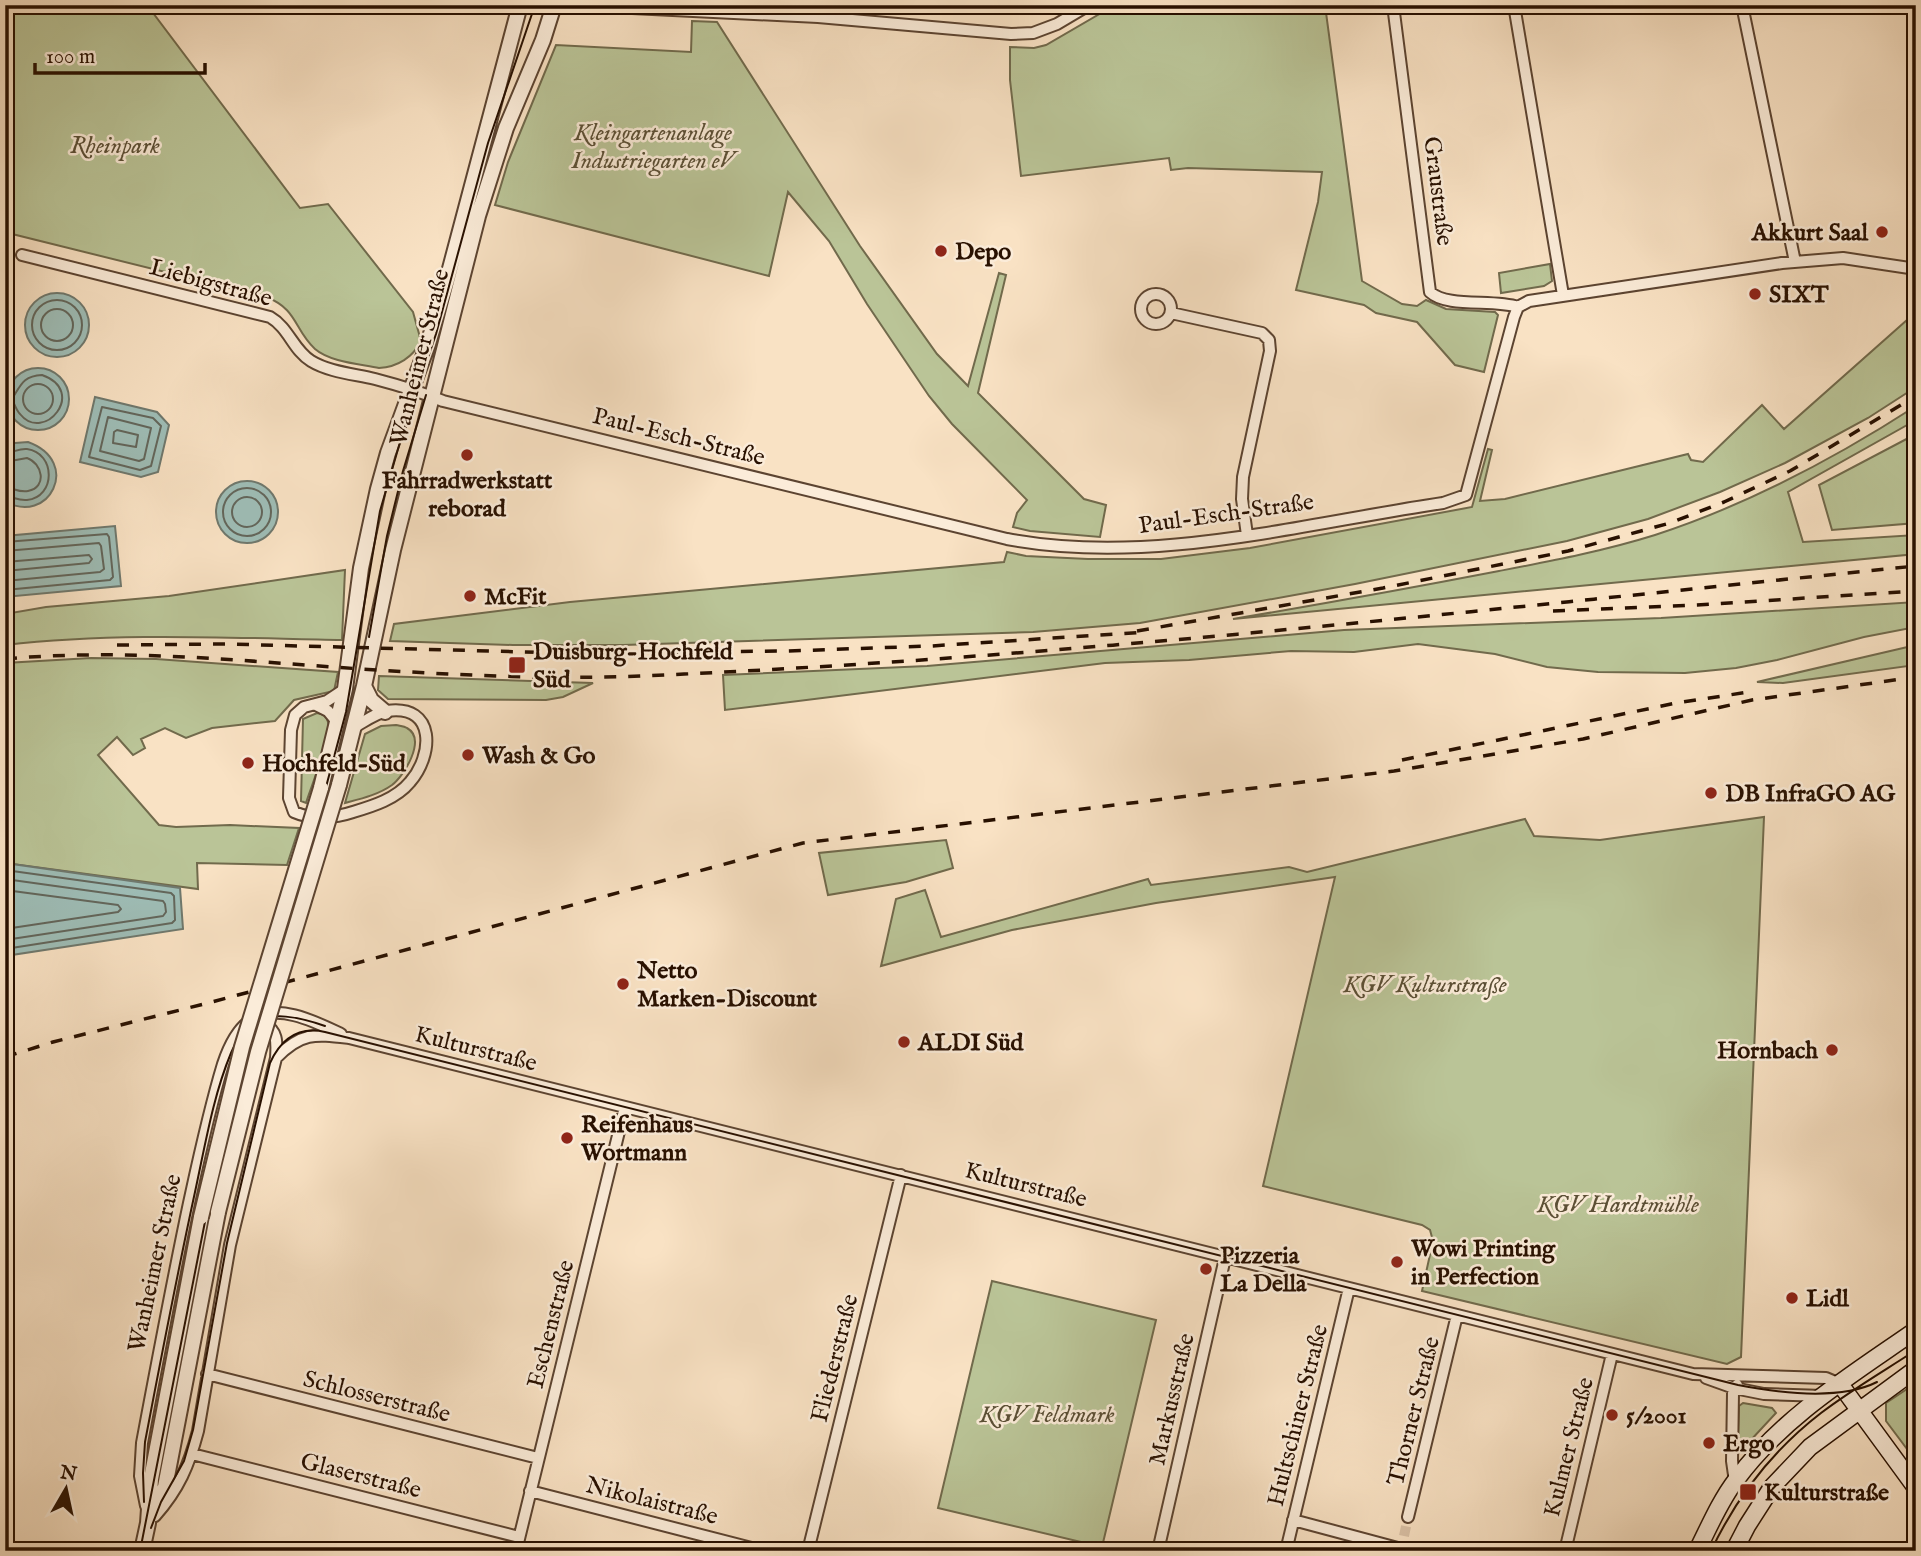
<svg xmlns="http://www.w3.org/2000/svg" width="1921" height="1556" font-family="'IM FELL English',serif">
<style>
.green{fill:#bac497;stroke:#716a4c;stroke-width:2}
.water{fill:#9ebdb6;stroke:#6f786d;stroke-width:2}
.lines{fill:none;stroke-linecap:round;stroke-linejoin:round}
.shore{stroke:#63665b;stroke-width:2}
.minor-tunnel{stroke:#dac2a7;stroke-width:10;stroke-dasharray:10 5;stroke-linecap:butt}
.minor-casing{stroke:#5c4431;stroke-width:14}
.tertiary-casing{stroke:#5c4431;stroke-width:18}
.secondary-casing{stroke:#281000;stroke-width:19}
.minor{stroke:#fbecd9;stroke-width:10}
.tertiary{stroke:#fbecd9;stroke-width:14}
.secondary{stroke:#fbecd9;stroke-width:16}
.tram{stroke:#281000;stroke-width:2}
.rail{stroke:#281000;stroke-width:3.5;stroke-dasharray:12 12;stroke-linecap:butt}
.tertiary-bridge-casing{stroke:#5c4431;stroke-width:18;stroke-linecap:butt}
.tertiary-bridge{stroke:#fbecd9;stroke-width:14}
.poi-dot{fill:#8f2418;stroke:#fbecd9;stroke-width:2.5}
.labels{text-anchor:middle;stroke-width:5;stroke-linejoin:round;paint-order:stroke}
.park-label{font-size:24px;font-style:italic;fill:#5b4f35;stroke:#fbecd9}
.street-label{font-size:24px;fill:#281000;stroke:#fbecd9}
.poi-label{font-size:24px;font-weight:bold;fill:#281000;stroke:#fbecd9;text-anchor:start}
</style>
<rect width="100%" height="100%" fill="#f9e2c4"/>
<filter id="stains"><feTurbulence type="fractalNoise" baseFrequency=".00286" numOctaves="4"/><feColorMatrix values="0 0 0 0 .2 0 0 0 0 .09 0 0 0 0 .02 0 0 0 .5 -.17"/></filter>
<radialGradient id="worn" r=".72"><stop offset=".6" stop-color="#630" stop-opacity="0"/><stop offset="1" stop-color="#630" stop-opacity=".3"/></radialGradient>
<path class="green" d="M5 5H147L300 208 328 204 413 312 421 341C413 357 398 367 379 368 360 364 330 362 315 349 294 330 298 309 266 297L12 234 5 250Z
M1115 5H1325L1362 281 1402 304 1417 306 1426 300 1446 309 1495 312 1498 315 1484 372 1455 365 1417 322 1376 313 1364 305 1296 290 1318 202 1322 172 1188 168 1171 170 1169 158 1021 176 1010 80V47L1034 48 1046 45Z
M692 21 717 22 860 246 937 354 968 386 999 273 1006 275 978 393 1084 499 1106 505 1100 537 1030 531 1013 527 1017 513 1027 500 952 424 929 396 867 304 829 241 788 192 769 276 495 205 508 162 556 45 691 52Z
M1550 264 1552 281 1544 286 1501 293 1499 273Z
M1916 312V387L1868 418 1785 463 1720 492 1648 519 1567 541 1355 584 1140 623 1033 632 623 645H513L390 641 394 624 570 602 1004 562 1007 552 1026 556 1088 559H1161L1250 548 1472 507 1488 449 1492 450 1480 501 1505 499 1688 454 1691 460 1703 462 1762 405 1784 429Z
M1916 406V420L1788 492 1803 542 1916 535V554L1233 619C1322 604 1411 588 1499 571 1551 561 1604 551 1655 535 1747 505 1834 459 1916 406Z
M1916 434V523L1832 530 1819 485Z
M345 570 342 640C230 638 117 632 5 645V614L46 607 169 596Z
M1916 602V627L1864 637 1777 660 1736 668 1685 673 1598 672 1547 667 1495 654 1418 644 1354 652 1291 651 1189 660 1105 663 725 710 723 675 927 666 1344 630 1661 618Z
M1916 645V665L1783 683 1757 682Z
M91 658 156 659 338 672 334 691 294 700 275 721 212 728 186 738 165 728 141 739 145 748 133 755 117 737 98 755 159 825 176 827 230 825 299 828 287 865 197 863 198 889 5 863V663Z
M379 676 593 683 563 697 546 700 388 699 378 690Z
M317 713C323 714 327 716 328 722 332 735 311 787 306 803L301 801 303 719Z
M396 725C400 726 404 726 407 728 427 739 404 776 392 785 378 795 360 799 345 803L365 734 381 726Z
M1764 817 1741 1357 1727 1364 1422 1291 1433 1241 1430 1230 1422 1225 1263 1186 1335 877 1156 903 1012 930 881 966 896 899 925 890 941 937 1148 879 1151 885 1289 867 1307 872 1525 819 1534 836 1600 840Z
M946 840 953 868 906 882 828 895 819 853Z
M992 1281 1156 1320 1102 1547 938 1508Z
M1916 1383V1461L1886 1421V1403Z
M1743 1403 1772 1408 1776 1413 1737 1455 1739 1406Z"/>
<path class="water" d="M25 325a32 32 0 1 1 64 0a32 32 0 1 1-64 0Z
M7 399a31 31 0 1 1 62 0a31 31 0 1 1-62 0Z
M95 397 157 412 169 425 158 472 141 477 80 462Z
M28 442C83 462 48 527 5 501V448L15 443Z
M216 512a31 31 0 1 1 62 0a31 31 0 1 1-62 0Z
M115 526 121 586 5 597V536Z
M5 863 180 888 183 929 5 956Z"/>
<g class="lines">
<path class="shore" d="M32 325a25 25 0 1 1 50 0a25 25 0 1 1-50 0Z
M41 325a16 16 0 1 1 32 0a16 16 0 1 1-32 0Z
M42 375C88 391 44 444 20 414 16 410 14 403 12 399 21 385 23 376 42 375Z
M23 399a15 15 0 1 1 30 0a15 15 0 1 1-30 0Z
M102 407 153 418 161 426 151 466 140 470 89 457Z
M108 417 151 428 144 459 139 461 100 451Z
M117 430 138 435 136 447 113 443 114 432Z
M5 453C13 453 19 448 27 449 56 453 56 497 27 500 19 501 13 497 5 496
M5 462 27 458C42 463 48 487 28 491 20 493 13 488 5 487
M223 512a24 24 0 1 1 48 0a24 24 0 1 1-48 0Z
M232 512a15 15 0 1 1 30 0a15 15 0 1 1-30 0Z
M5 542 107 534 109 537 113 577 110 580 5 590
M5 551 99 543 101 546 104 569 100 572 5 581
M5 562 89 555 92 559 89 563 5 571
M5 870 171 893 174 896 175 920 172 923 5 949
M5 879 163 901 165 904 166 912 163 916 5 940
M5 890 118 905 121 909 118 912 5 929"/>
<path class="minor-tunnel" d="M1404 1536 1408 1517"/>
<g class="minor-casing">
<path id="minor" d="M571 5 818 17 1011 34 1033 33 1057 24 1089 5
M1393 5 1430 292C1447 308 1493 299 1518 307
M1514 5 1563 295
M1742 5 1795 262
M22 255 270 317C289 328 293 350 311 361 329 372 354 374 375 379 398 385 421 392 443 401L1007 539C1150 566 1301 524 1443 503L1466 495 1514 317 1518 307 1529 301 1782 263 1843 258 1916 269
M1141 309a15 15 0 1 1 30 0a15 15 0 1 1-30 0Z
M1171 313 1262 333 1269 340 1270 351 1243 477 1242 499 1247 535
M345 689 327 701 304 707 295 715 291 730 289 798 294 812C312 820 335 818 353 812 373 806 396 799 410 782 433 756 437 704 387 711 375 713 364 722 353 728
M316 705 328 711 338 723
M276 1058C301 1032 315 1034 349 1038L1693 1374 1826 1378 1840 1384
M207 1374 538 1458
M1706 1378 1734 1388 1764 1394 1823 1396
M192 1454 519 1537
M1735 1482 1732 1461 1733 1393 1737 1385
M530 1491 763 1551
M146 1506 140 1476 142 1443C157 1363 172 1283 189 1203 199 1157 209 1110 223 1064 228 1049 237 1029 251 1020 277 1002 316 1022 341 1034
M155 1516C179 1489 189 1465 198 1431L230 1245 276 1058C277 1042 278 1031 263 1023
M1408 1517 1457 1315
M1293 1520 1409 1551
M516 1551 625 1107
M808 1551 901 1175
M1158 1551 1225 1258
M1286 1551 1349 1288
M1565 1551 1612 1354"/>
</g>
<g class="tertiary-casing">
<path id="tertiary" d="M364 686 371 700 385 712
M339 785 364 686 393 550 478 216 506 128 543 40 554 5
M321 788 345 689 361 568 378 489 388 453 428 344 447 280 520 5
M152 1515 165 1487 218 1212
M142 1551 148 1523 151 1479 201 1217"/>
</g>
<g class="secondary-casing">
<path id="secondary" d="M1840 1384 1916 1488
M1697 1551C1709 1527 1720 1501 1736 1480 1782 1417 1853 1374 1916 1330
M1734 1551 1747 1526 1772 1487 1810 1447 1916 1369"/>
</g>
<use href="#minor" class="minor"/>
<use href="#tertiary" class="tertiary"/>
<use href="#secondary" class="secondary"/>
<path class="tram" d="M369 637 387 536 403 471 426 395
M144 1502 143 1473 145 1442C161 1358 177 1275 195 1192 205 1146 213 1096 231 1053 235 1043 241 1033 249 1026 269 1009 302 1018 325 1026
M151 1528 161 1502 184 1461 193 1430 227 1243 270 1063C281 1039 298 1026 325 1032L1738 1385C1779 1393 1839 1401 1877 1382
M140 1551 215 1171 246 1049 326 787 346 712 380 511 405 425 436 334 488 143 535 5
M1711 1551C1737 1496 1773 1450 1821 1413 1851 1390 1884 1371 1916 1350"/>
<path class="rail" d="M1553 611 1697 605 1916 591
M1137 631 1383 588 1568 551 1670 523 1724 502 1790 471 1916 396
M117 645 226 644 564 653 788 651 931 646 1146 632
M5 659C114 649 223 659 332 667 435 674 537 680 640 676 1066 658 1491 609 1916 566
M1402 760 1676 703 1749 692
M5 1057 53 1042 212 1002 803 843 1394 771 1583 739 1752 700 1916 677"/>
<g class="tertiary-bridge-casing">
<path id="tertiary-bridge" d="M218 1212 258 1052 339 785
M201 1217 242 1047 321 788"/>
</g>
<use href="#tertiary-bridge" class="tertiary-bridge"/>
</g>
<g class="poi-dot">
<circle cx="1882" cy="232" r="7"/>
<circle cx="941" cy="251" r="7"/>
<circle cx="1755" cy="294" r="7"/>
<circle cx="467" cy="455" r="7"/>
<circle cx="470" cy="596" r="7"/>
<rect x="508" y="656" width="18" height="18" rx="3.5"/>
<circle cx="468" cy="755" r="7"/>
<circle cx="248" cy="763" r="7"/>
<circle cx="1711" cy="793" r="7"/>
<circle cx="623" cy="984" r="7"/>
<circle cx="904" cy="1042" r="7"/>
<circle cx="1832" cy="1050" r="7"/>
<circle cx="567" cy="1138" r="7"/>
<circle cx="1397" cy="1262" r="7"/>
<circle cx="1206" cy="1269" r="7"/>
<circle cx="1792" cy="1298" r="7"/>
<circle cx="1612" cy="1415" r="7"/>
<circle cx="1709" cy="1443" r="7"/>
<rect x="1739" y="1483" width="18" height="18" rx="3.5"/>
</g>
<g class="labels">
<g class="park-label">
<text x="653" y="140">Kleingartenanlage<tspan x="653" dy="28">Industriegarten eV</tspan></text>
<text x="115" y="153">Rheinpark</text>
<text x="1425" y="992">KGV Kulturstraße</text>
<text x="1618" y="1212">KGV Hardtmühle</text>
<text x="1047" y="1422">KGV Feldmark</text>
</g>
<g class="street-label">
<text transform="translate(1439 191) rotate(83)" y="8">Graustraße</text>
<text transform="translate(211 282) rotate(15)" y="8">Liebigstraße</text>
<text transform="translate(419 357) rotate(-76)" y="8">Wanheimer Straße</text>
<text transform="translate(679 436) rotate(14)" y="8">Paul-Esch-Straße</text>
<text transform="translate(1226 513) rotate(-8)" y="8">Paul-Esch-Straße</text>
<text transform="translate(476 1048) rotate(14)" y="8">Kulturstraße</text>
<text transform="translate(1026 1184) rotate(14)" y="8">Kulturstraße</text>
<text transform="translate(154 1263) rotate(-78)" y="8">Wanheimer Straße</text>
<text transform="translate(550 1324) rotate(-76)" y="8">Eschenstraße</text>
<text transform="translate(834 1358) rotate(-76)" y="8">Fliederstraße</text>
<text transform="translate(377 1396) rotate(14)" y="8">Schlosserstraße</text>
<text transform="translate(1171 1399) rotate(-77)" y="8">Markusstraße</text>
<text transform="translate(1413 1411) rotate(-76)" y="8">Thorner Straße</text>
<text transform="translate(1297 1415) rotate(-76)" y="8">Hultschiner Straße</text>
<text transform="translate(1568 1447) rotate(-76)" y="8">Kulmer Straße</text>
<text transform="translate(361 1475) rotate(14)" y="8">Glaserstraße</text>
<text transform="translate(652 1500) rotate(14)" y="8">Nikolaistraße</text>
</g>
<g class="poi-label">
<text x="1868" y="240" text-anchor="end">Akkurt Saal</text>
<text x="955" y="259">Depo</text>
<text x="1769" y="302">SIXT</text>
<text x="467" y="488" text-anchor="middle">Fahrradwerkstatt<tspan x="467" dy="28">reborad</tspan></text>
<text x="484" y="604">McFit</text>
<text x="533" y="659">Duisburg-Hochfeld<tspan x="533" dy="28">Süd</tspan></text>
<text x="482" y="763">Wash &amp; Go</text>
<text x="262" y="771">Hochfeld-Süd</text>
<text x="1725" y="801">DB InfraGO AG</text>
<text x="637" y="978">Netto<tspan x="637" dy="28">Marken-Discount</tspan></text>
<text x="918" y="1050">ALDI Süd</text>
<text x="1818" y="1058" text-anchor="end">Hornbach</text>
<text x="581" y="1132">Reifenhaus<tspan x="581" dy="28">Wortmann</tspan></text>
<text x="1411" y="1256">Wowi Printing<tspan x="1411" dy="28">in Perfection</tspan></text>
<text x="1220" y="1263">Pizzeria<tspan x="1220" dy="28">La Della</tspan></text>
<text x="1806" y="1306">Lidl</text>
<text x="1626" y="1423">5/2001</text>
<text x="1723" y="1451">Ergo</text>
<text x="1764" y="1500">Kulturstraße</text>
</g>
</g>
<rect width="1921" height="1556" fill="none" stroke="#f9e2c4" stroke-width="28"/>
<rect x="7" y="7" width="1907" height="1542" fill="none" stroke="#281000" stroke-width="3.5"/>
<rect x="14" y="14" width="1893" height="1528" fill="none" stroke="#281000" stroke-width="2"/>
<g transform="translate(66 1489) rotate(9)" stroke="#fbecd9" stroke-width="5" paint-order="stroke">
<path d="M0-5L12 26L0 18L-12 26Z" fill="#281000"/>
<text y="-10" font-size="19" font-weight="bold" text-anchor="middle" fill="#281000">N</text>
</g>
<path d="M35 63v10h170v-10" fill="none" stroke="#281000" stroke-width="3.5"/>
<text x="46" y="63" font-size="21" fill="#281000" stroke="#fbecd9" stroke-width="5" paint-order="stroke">100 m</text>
<rect width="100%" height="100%" filter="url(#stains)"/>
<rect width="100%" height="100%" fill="url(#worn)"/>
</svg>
